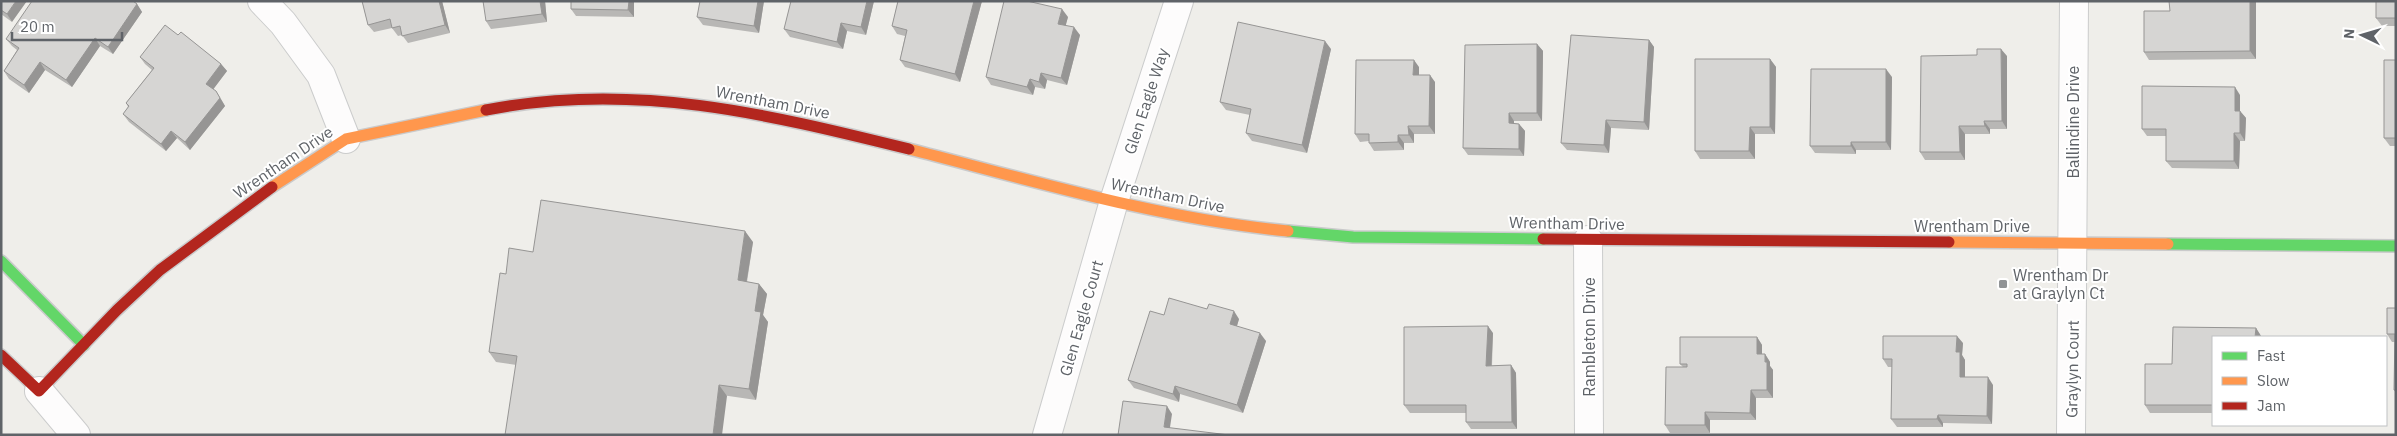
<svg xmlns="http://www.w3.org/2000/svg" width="2397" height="436" font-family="'IBM Plex Sans',sans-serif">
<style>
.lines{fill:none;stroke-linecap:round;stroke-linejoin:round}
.street-casing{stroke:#cbcccc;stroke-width:30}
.fast-casing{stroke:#cacacb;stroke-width:14}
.slow-casing{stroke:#cacacb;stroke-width:14}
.jam-casing{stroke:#cacacb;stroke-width:14}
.street{stroke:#fdfcfc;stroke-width:28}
.fast{stroke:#63d668;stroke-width:11}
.slow{stroke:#ff974d;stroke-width:11}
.jam{stroke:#b3261e;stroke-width:11}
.wall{fill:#b8b7b5}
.shaded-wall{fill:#969594}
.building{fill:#d6d5d3;stroke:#969594}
.poi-dot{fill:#919496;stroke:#fff;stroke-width:2}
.labels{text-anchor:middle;stroke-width:4;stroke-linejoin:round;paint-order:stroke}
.street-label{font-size:16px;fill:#5f6368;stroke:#fff}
.poi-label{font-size:16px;fill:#5f6368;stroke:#fff;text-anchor:start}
</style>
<rect width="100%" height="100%" fill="#efeeea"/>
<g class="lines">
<g class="street-casing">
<path id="street" d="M262 1 283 23 321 75 346 139
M1588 240 1589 435
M39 391 76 435
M1047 435 1114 201 1179 1
M2071 435 2074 1"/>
</g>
<g class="fast-casing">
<path id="fast" d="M1288 231 1353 237 1543 239
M2168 244 2396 246
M1 261 84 345"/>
</g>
<g class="slow-casing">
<path id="slow" d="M909 149C1034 181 1160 219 1288 231
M272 187 346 139 486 110
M1949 242 2168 244"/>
</g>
<g class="jam-casing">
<path id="jam" d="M486 110C634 81 767 114 909 149
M1543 239 1949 242
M1 355 39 391 117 310 160 270 272 187"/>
</g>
<use href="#street" class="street"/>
<use href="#fast" class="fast"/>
<use href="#slow" class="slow"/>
<use href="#jam" class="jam"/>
</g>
<path class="wall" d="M1 1 12 22 1 14Z
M362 1H442L450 33 408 43 402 35 398 36 392 28 374 32 368 25Z
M545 1 547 22 491 29 486 21Z
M571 1H634V17L576 16 571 9Z
M764 1 759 33 703 25 697 17Z
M874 1 866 35 847 31 843 49 790 37 784 29Z
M898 1H982L960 82 905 67 900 60 905 36 897 34 892 26Z
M2256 1V59L2149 60 2144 52 2170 11Z
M2396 1V26H2382L2376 18Z
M137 4 142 12 113 54 100 46 72 87 45 70 29 93 9 79 4 71 17 50 12 46 6 39Z
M1068 17 1065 26 1080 35 1067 85 1047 80 1045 89 1035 87 1033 95 991 85 986 77Z
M178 35 221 64 227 71 213 89 221 99 225 106 190 150 177 138 166 151 129 122 123 114 128 107 126 103 152 70 145 64 140 57Z
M1649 40 1654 47 1649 130 1611 128 1609 153 1567 150 1561 143Z
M1537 44 1543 51 1542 121H1514V123L1519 124 1525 131 1524 156 1468 155 1463 148Z
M1331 49 1307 153 1252 141 1246 133 1250 115 1226 110 1220 102Z
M2007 56V129H1990V134H1965V160H1925L1920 152Z
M1770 59 1776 67 1775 134H1755V159H1700L1695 151Z
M2396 60V146H2390L2384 138Z
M1419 67V75L1435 82V134H1414V143H1404V150L1374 151 1369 143V141L1360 142 1355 134Z
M1892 77 1891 150H1856V154L1815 153 1810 146Z
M2240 95V111L2246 118 2245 141H2240L2239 169 2172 168 2166 161V136H2147L2142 129Z
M753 242 747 282 759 284 767 294 763 315 768 322 756 400 496 362 489 352 506 274 533 252Z
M2396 308V393L2394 390 2395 342H2392L2387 334Z
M1164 315 1239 319 1237 326 1266 341 1243 413 1180 394 1179 402 1134 388 1128 380Z
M2173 327 2256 328 2261 336V337H2213V413H2150L2145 405V364H2172Z
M1493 333 1492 366 1511 365 1516 373 1517 429H1471L1466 422V413H1410L1404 405Z
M1757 337 1762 345V354H1765L1770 362V366L1773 370V398H1756V420H1710V433H1670L1665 425 1683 367 1680 364Z
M1963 343 1962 355 1965 360V377L1993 385 1992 424 1943 423V427H1897L1891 419 1892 367H1888L1883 359Z"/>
<path class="shaded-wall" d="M16 1H27L12 22 7 14Z
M439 1H442L450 33 445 25Z
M540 1H545L547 22 542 14Z
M629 1H634V17L628 10Z
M758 1H764L759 33 754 26Z
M867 1H874L866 35 861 27Z
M974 1H982L960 82 955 74Z
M2250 1H2256V59L2250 51Z
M137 4 142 12 113 54 108 47Z
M1062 9 1068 17 1064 32 1058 24Z
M841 23 847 31 843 49 837 42Z
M1074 27 1080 35 1067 85 1061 78Z
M95 38 100 46 72 87 66 80Z
M1649 40 1654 47 1649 130 1644 122Z
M1325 41 1331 49 1307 153 1302 145Z
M1537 44 1543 51 1542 121 1537 113Z
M2001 49 2007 56V129L2002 121Z
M1770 59 1776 67 1775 134 1770 127Z
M1414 60 1419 67V83L1413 75Z
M40 62 45 70 29 93 24 85Z
M221 64 227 71 212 91 206 84Z
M1886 69 1892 77 1891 150 1886 142Z
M1041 73 1047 80 1045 89 1039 82Z
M1430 75 1435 82V134L1429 126Z
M1030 79 1035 87 1033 95 1027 87Z
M2235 87 2240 95V118L2235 111Z
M216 91 225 106 190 150 185 142Z
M2240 111 2246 118 2245 141 2240 133Z
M1509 113 1514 121V131L1509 123Z
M1606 120 1611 128 1609 153 1604 145Z
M1984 121 1990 129V134L1985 126Z
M1519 124 1525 131 1524 156 1519 149Z
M1408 126 1414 134V143L1409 135Z
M1959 126 1965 134V160L1960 152Z
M1750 127 1755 134V159L1749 151Z
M171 131 177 138 166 151 161 144Z
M2234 133 2240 141 2239 169 2234 161Z
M1398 135 1404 143V150L1398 142Z
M1851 142 1856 150V154L1851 146Z
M745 231 753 242 745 291 738 280Z
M759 284 767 294 763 315 768 322 756 400 749 389 755 311Z
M1234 311 1239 319 1235 332 1230 324Z
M1488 326 1493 333 1491 374 1486 366Z
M2256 328 2261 336V337H2255Z
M1260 333 1266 341 1243 413 1237 405Z
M1957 336 1963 343 1962 355 1965 360V385L1960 377 1956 352Z
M1757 337 1762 345V362L1757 354Z
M1765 354 1770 362V366L1773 370V398L1767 390Z
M1511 365 1516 373 1517 429 1512 422Z
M1988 377 1993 385 1992 424 1987 416Z
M719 385 727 396 722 435H713Z
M1175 386 1180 394 1179 402 1173 394Z
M1751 390 1756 398V420L1750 413Z
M1167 406 1172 414 1169 434 1164 427Z
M1705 412 1710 420V433L1705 425Z
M1938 415 1943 423V427L1937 419Z"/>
<path class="building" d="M1 1H16L7 14 1 10Z
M32 1H133L137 4 108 47 95 38 66 80 40 62 24 85 4 71 19 48 6 39Z
M362 1H439L445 25 402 36 400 26 392 28 390 19 368 25Z
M483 1H540L542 14 486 21Z
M571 1H629L628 10 571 9Z
M700 1H758L754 26 697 17Z
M791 1H867L861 27 841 23 837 42 784 29Z
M898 1H974L955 74 900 60 907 30 892 26Z
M1004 1H1027L1062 9 1058 24 1074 27 1061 78 1041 73 1039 82 1030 79 1027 87 986 77Z
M2169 1H2250V51L2144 52V11H2170Z
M2376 1H2396V18H2376Z
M1238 22 1325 41 1302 145 1246 133 1251 109 1220 102Z
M165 25 178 35 181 32 221 64 206 84 216 91 220 98 185 142 171 131 161 144 123 114 129 106 126 103 154 68 140 57Z
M1571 35 1649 40 1644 122 1606 120 1604 145 1561 143Z
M1537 44V113H1509V123L1519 124V149L1463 148 1465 45Z
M1977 49H2001L2002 121H1984L1985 126H1959L1960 152H1920L1921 56 1977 55Z
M1695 59H1770V127H1750L1749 151H1695Z
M1356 60H1414L1413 75H1430L1429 126H1408L1409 135H1398V142L1369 143V134H1355Z
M2384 60H2396V138H2384Z
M1811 69H1886V142H1851V146H1810Z
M2142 86 2235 87V111H2240V133H2234V161H2166V129H2142Z
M541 200 745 231 738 280 759 284 755 311 761 312 749 389 719 385 713 435H505L517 356 489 352 500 273 506 274 509 248 533 252Z
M1169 298 1207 309 1209 304 1234 311 1230 324 1260 333 1237 405 1175 386 1173 394 1128 380 1150 311 1164 315Z
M2387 308H2396V390H2394L2395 334H2387Z
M1488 326 1486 366 1511 365 1512 422H1466V405H1404V327Z
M2173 327 2256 328 2255 337H2213V405H2145V364H2172Z
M1883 336H1957L1956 352H1960V377H1988L1987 416 1938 415 1937 419H1891L1892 359H1883Z
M1680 337H1757V354H1765V362H1767V390H1751L1750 413 1705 412V425H1665L1666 367H1687V364H1680Z
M1123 401 1167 406 1164 427 1229 435H1118Z"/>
<rect class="poi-dot" x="1998" y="279" width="10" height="10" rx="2.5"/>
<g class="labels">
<g class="street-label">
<text transform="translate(1146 101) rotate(-72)" y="6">Glen Eagle Way</text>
<text transform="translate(773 102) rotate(11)" y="6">Wrentham Drive</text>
<text transform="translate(2073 122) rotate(-90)" y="6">Ballindine Drive</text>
<text transform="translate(283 162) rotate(-34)" y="6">Wrentham Drive</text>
<text transform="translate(1168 195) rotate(12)" y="6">Wrentham Drive</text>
<text transform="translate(1567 223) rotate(1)" y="6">Wrentham Drive</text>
<text x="1972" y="232">Wrentham Drive</text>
<text transform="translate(1081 318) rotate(-74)" y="6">Glen Eagle Court</text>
<text transform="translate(1589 337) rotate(-90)" y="6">Rambleton Drive</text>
<text transform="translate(2072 369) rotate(-89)" y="6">Graylyn Court</text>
</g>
<g class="poi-label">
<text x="2013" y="281">Wrentham Dr<tspan x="2013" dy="18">at Graylyn Ct</tspan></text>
</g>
</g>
<rect width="2397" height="436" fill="none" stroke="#5f6368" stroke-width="5"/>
<rect x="2212" y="336" width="175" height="90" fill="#ffffff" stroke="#bfc1c3"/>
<rect x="2222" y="352" width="25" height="8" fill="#63d668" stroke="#bfc1c3"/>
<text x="2257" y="361" font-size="15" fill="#5f6368">Fast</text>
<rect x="2222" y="377" width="25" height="8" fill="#ff974d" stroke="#bfc1c3"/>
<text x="2257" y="386" font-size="15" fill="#5f6368">Slow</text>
<rect x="2222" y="402" width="25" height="8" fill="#b3261e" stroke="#bfc1c3"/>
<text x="2257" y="411" font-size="15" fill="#5f6368">Jam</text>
<g transform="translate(2362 35) rotate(275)" stroke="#ffffff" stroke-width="4" paint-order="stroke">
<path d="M0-4L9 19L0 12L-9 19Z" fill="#5f6368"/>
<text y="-8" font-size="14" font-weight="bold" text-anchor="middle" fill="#5f6368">N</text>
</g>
<path d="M12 32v8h110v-8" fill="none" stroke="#5f6368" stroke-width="2.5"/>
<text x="20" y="32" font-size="15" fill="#5f6368" stroke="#ffffff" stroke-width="4" paint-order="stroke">20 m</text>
</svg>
